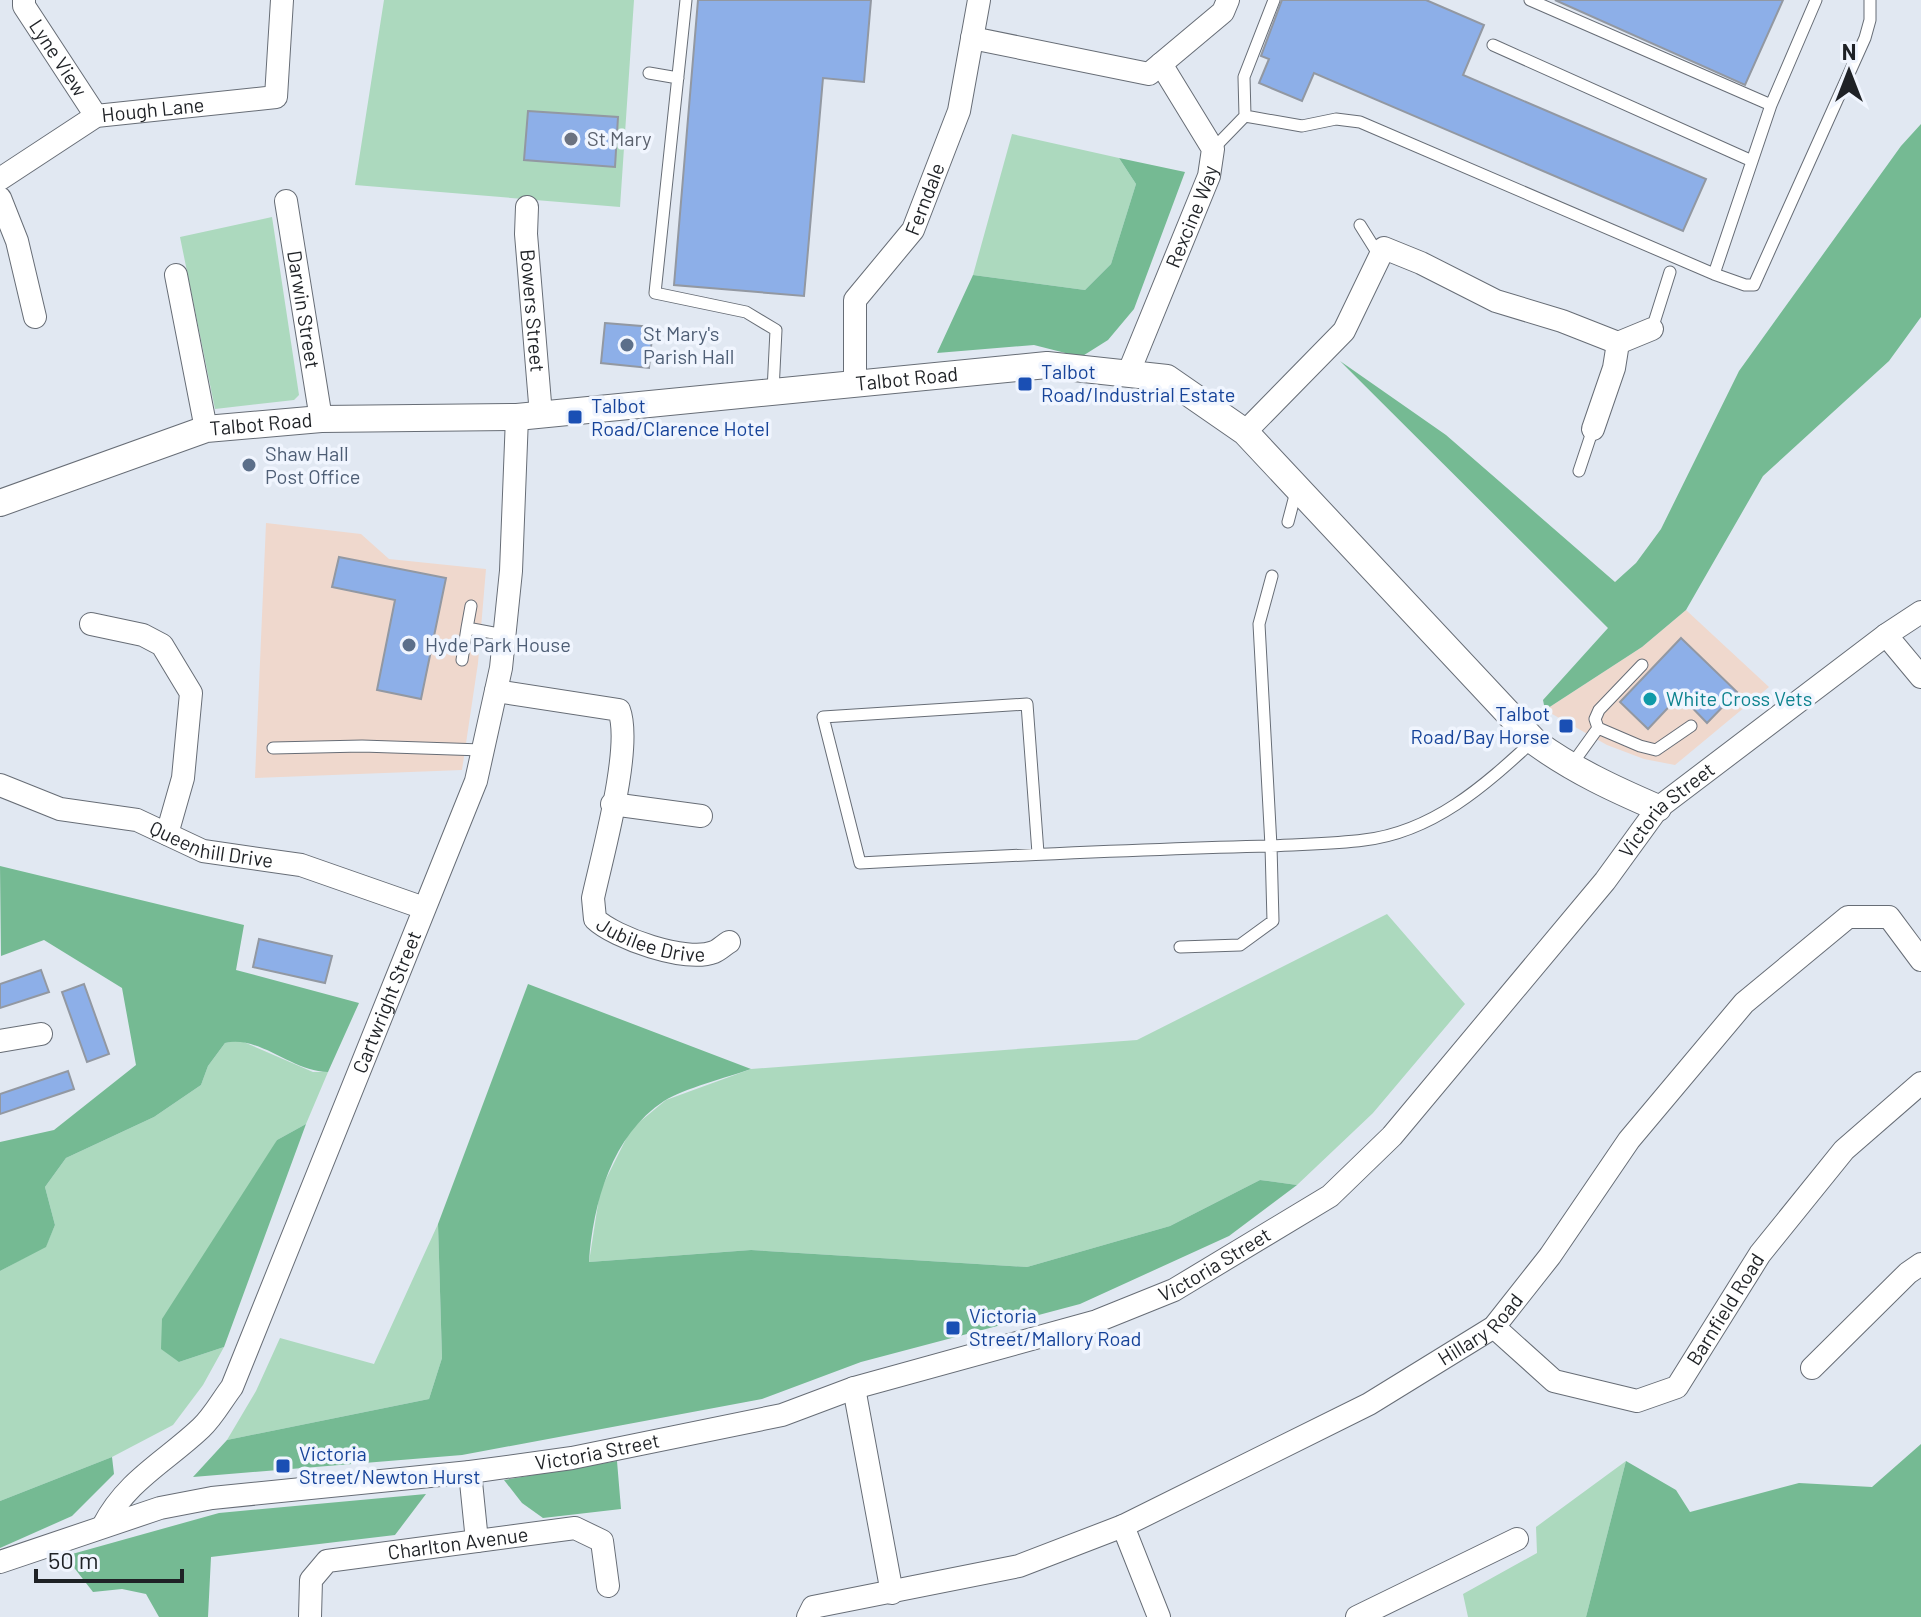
<svg xmlns="http://www.w3.org/2000/svg" width="1921" height="1617" font-family="Barlow,sans-serif">
<style>
.commercial{fill:#efd8cd}
.green{fill:#acd9be}
.forest{fill:#75ba93}
.building{fill:#8dafe8;stroke:#9298a2;stroke-width:2}
.lines{fill:none;stroke-linecap:round;stroke-linejoin:round}
.service-casing{stroke:#676d76;stroke-width:13}
.minor-casing{stroke:#676d76;stroke-width:24}
.tertiary-casing{stroke:#676d76;stroke-width:28}
.service{stroke:#fff;stroke-width:11}
.minor{stroke:#fff;stroke-width:22}
.tertiary{stroke:#fff;stroke-width:26}
.worship-dot{fill:#6b7280;stroke:#f0f5fe;stroke-width:3}
.service-dot{fill:#5c6f8a;stroke:#f0f5fe;stroke-width:3}
.transit-dot{fill:#1a4fb4;stroke:#f0f5fe;stroke-width:3}
.culture-dot{fill:#0f9aa8;stroke:#f0f5fe;stroke-width:3}
.labels{text-anchor:middle;stroke-width:7;stroke-linejoin:round;paint-order:stroke}
.street-label{font-size:20px;fill:#1f2226;stroke:#f0f5fe}
.worship-label{font-size:20px;fill:#5b616d;stroke:#f0f5fe;text-anchor:start}
.service-label{font-size:20px;fill:#4e5e75;stroke:#f0f5fe;text-anchor:start}
.transit-label{font-size:20px;fill:#164399;stroke:#f0f5fe;text-anchor:start}
.culture-label{font-size:20px;fill:#0d838f;stroke:#f0f5fe;text-anchor:start}
</style>
<rect width="100%" height="100%" fill="#e1e8f2"/>
<path class="commercial" d="M266 523 361 534 389 559 486 569 478 663 462 770 255 778Z
M1686 610 1769 687 1675 765 1644 759 1607 745 1545 710 1642 647Z"/>
<path class="green" d="M384 0H634L620 207 355 185Z
M1012 134 1119 158 1136 184 1111 264 1085 290 973 275Z
M272 217 299 395 294 400 215 409 180 237Z
M1387 914 1465 1004 1373 1113 1297 1185 1260 1180 1170 1226 1027 1267 751 1250 589 1262 600 1191 631 1129 666 1100 751 1069 1137 1040Z
M239 1040 313 1072H328L306 1124 277 1140 179 1362 224 1347 203 1385 173 1425 112 1457 0 1501V1271L46 1246 55 1225 45 1187 66 1158 154 1117 201 1085 208 1066 225 1043Z
M438 1224 442 1358 429 1399 227 1440 256 1391 280 1338 374 1364Z
M1626 1461 1586 1617H1468L1463 1594 1537 1553 1536 1527Z"/>
<path class="forest" d="M1921 124V317L1889 361 1763 476 1686 610 1642 647 1545 710 1543 700 1608 628 1340 361 1446 435 1615 582 1636 563 1661 529 1739 371 1901 146Z
M1119 158 1185 172 1134 309 1108 340 1081 357 1034 345 937 353 973 275 1085 290 1111 264 1136 184Z
M0 866 244 925 236 970 359 1003 328 1072C292 1072 260 1035 225 1043L208 1066 201 1085 154 1117 66 1158 45 1187 55 1225 46 1247 0 1271V1142L54 1130 136 1065 122 988 44 940 1 956Z
M528 984 751 1069C728 1077 683 1089 664 1101 612 1135 593 1203 589 1262L751 1250 1027 1267 1170 1226 1260 1180 1297 1185 1229 1236 1080 1304 861 1362 762 1399 462 1455 193 1477 227 1440 429 1399 442 1358 438 1224Z
M306 1124 224 1347 179 1362 161 1349 162 1319 277 1140Z
M1921 1444V1617H1586L1626 1461 1676 1490 1690 1512 1799 1483 1872 1487Z
M112 1457 114 1474 72 1516 0 1548V1501Z
M617 1461 621 1509 543 1518 522 1503 504 1480Z
M426 1494 395 1535 211 1557 208 1617H159L146 1594 122 1589 93 1592 65 1556 219 1513Z"/>
<path class="building" d="M698 0H871L864 82 823 78 804 296 674 285Z
M1282 0H1426L1484 25 1463 75 1706 179 1683 231 1314 73 1302 101 1259 83 1269 59 1261 56Z
M1555 0H1783L1745 85Z
M528 111 618 117 615 167 524 160Z
M605 323 653 327 649 368 601 363Z
M339 557 446 578 421 699 377 690 395 600 332 587Z
M1681 638 1737 692 1707 723 1680 695 1648 729 1620 702Z
M259 939 332 956 325 983 253 967Z
M41 970 49 992 0 1008V984Z
M84 984 109 1054 87 1062 62 992Z
M68 1071 74 1089 0 1114V1094Z"/>
<g class="lines">
<g class="service-casing">
<path id="service" d="M686 0 655 293 746 312 776 330 773 391
M1530 0 1771 105
M1493 45 1752 161
M649 73 678 78
M1245 116 1302 126 1336 119 1360 122 1714 274 1745 285H1754L1865 38 1870 20V0
M1213 149 1245 116 1244 77 1274 0
M1360 225 1375 249 1384 248
M1714 274 1771 105 1816 0
M1652 329 1670 272
M1579 471 1593 429
M1288 522 1297 488
M471 606 467 628 504 635
M462 660 467 628
M1598 728 1640 746 1656 750 1691 726
M273 748 362 746 482 750
M1570 767 1598 728 1595 719 1599 710 1642 665
M1038 853 1027 704 823 717 860 863C997 856 1134 849 1271 846L1259 624 1272 576
M1180 947 1240 945 1273 921 1271 846C1302 844 1334 844 1364 840 1433 832 1484 786 1533 741"/>
</g>
<g class="minor-casing">
<g id="minor">
<path id="s1" d="M24 0V6L96 116"/>
<path d="M972 38 1149 74 1223 12 1228 0"/>
<path id="s2" d="M0 179 96 116 276 97 282 0"/>
<path d="M0 198 17 241 35 317"/>
<path id="s3" d="M286 201 321 419"/>
<path id="s4" d="M527 207 526 234 541 415"/>
<path d="M176 275 206 429"/>
<path id="s5" d="M1128 374 1209 176 1213 149 1161 64"/>
<path id="s6" d="M855 384V300L913 230 959 111 979 0"/>
<path d="M1593 429 1614 368 1618 343 1652 329"/>
<path d="M1245 432 1344 331 1384 248 1421 263 1496 301 1562 321 1618 343"/>
<path d="M91 624 143 635 162 645 191 693 183 778 167 834"/>
<path d="M1886 635 1921 677"/>
<path id="s7" d="M496 691 619 710C633 747 602 856 593 898L595 919C615 938 686 963 714 952 719 950 724 945 729 942"/>
<path id="s8" d="M0 785 60 809 137 820 203 851 301 865 424 908"/>
<path d="M612 804 701 816"/>
<path d="M0 1041 41 1034"/>
<path id="s9" d="M1494 1327 1554 1381 1637 1401 1677 1387 1760 1254 1844 1150 1921 1083"/>
<path d="M1812 1368 1908 1273 1921 1264"/>
<path d="M854 1388 892 1593"/>
<path d="M470 1472 477 1541"/>
<path id="s10" d="M103 1526C127 1480 165 1462 201 1428 213 1417 222 1400 232 1387L476 781 501 668 511 571 517 417"/>
<path d="M1123 1526 1159 1617"/>
<path id="s11" d="M0 1562 160 1508 212 1498 470 1472 572 1458 782 1415 854 1388 1097 1321 1174 1290 1330 1196 1392 1136 1605 881 1658 808 1886 635 1921 612"/>
<path id="s12" d="M310 1617 311 1580 327 1561 575 1528 602 1541 608 1586"/>
<path id="s13" d="M808 1617 813 1607 1019 1566 1123 1526 1369 1404 1494 1327 1550 1256 1629 1140 1744 1003 1848 917H1889L1921 960"/>
<path d="M1357 1617 1517 1539"/>
</g>
</g>
<g class="tertiary-casing">
<g id="tertiary">
<path id="s14" d="M0 503 206 429 321 419 517 417 1047 365 1167 378 1245 432 1536 743C1575 771 1614 789 1658 808"/>
</g>
</g>
<use href="#service" class="service"/>
<use href="#minor" class="minor"/>
<use href="#tertiary" class="tertiary"/>
</g>
<circle class="worship-dot" cx="571" cy="139" r="8"/>
<g class="service-dot">
<circle cx="627" cy="345" r="8"/>
<circle cx="249" cy="465" r="8"/>
<circle cx="409" cy="645" r="8"/>
</g>
<g class="transit-dot">
<rect x="1017" y="376" width="16" height="16" rx="4"/>
<rect x="567" y="409" width="16" height="16" rx="4"/>
<rect x="1558" y="718" width="16" height="16" rx="4"/>
<rect x="945" y="1320" width="16" height="16" rx="4"/>
<rect x="275" y="1458" width="16" height="16" rx="4"/>
</g>
<circle class="culture-dot" cx="1650" cy="699" r="8"/>
<g class="labels">
<g class="street-label">
<text dy="7" stroke="none"><textPath href="#s1" startOffset="68">Lyne View</textPath></text>
<text dy="7" stroke="none"><textPath href="#s2" startOffset="172">Hough Lane</textPath></text>
<text dy="7" stroke="none"><textPath href="#s6" startOffset="208">Ferndale</textPath></text>
<text dy="7" stroke="none"><textPath href="#s5" startOffset="170">Rexcine Way</textPath></text>
<text dy="7" stroke="none"><textPath href="#s3" startOffset="110">Darwin Street</textPath></text>
<text dy="7" stroke="none"><textPath href="#s4" startOffset="104">Bowers Street</textPath></text>
<text dy="7" stroke="none"><textPath href="#s14" startOffset="922">Talbot Road</textPath></text>
<text dy="7" stroke="none"><textPath href="#s14" startOffset="274">Talbot Road</textPath></text>
<text dy="7" stroke="none"><textPath href="#s11" startOffset="1906">Victoria Street</textPath></text>
<text dy="7" stroke="none"><textPath href="#s8" startOffset="222">Queenhill Drive</textPath></text>
<text dy="7" stroke="none"><textPath href="#s7" startOffset="398">Jubilee Drive</textPath></text>
<text dy="7" stroke="none"><textPath href="#s10" startOffset="606">Cartwright Street</textPath></text>
<text dy="7" stroke="none"><textPath href="#s11" startOffset="1258">Victoria Street</textPath></text>
<text dy="7" stroke="none"><textPath href="#s9" startOffset="300">Barnfield Road</textPath></text>
<text dy="7" stroke="none"><textPath href="#s13" startOffset="742">Hillary Road</textPath></text>
<text dy="7" stroke="none"><textPath href="#s11" startOffset="610">Victoria Street</textPath></text>
<text dy="7" stroke="none"><textPath href="#s12" startOffset="194">Charlton Avenue</textPath></text>
</g>
<g class="worship-label">
<text x="587" y="146">St Mary</text>
</g>
<g class="service-label">
<text x="643" y="341">St Mary's<tspan x="643" dy="23">Parish Hall</tspan></text>
<text x="265" y="461">Shaw Hall<tspan x="265" dy="23">Post Office</tspan></text>
<text x="425" y="652">Hyde Park House</text>
</g>
<g class="transit-label">
<text x="1041" y="379">Talbot<tspan x="1041" dy="23">Road/Industrial Estate</tspan></text>
<text x="591" y="413">Talbot<tspan x="591" dy="23">Road/Clarence Hotel</tspan></text>
<text x="1550" y="721" text-anchor="end">Talbot<tspan x="1550" dy="23">Road/Bay Horse</tspan></text>
<text x="969" y="1323">Victoria<tspan x="969" dy="23">Street/Mallory Road</tspan></text>
<text x="299" y="1461">Victoria<tspan x="299" dy="23">Street/Newton Hurst</tspan></text>
</g>
<g class="culture-label">
<text x="1666" y="706">White Cross Vets</text>
</g>
</g>
<g transform="translate(1849 72)" stroke="#f0f5fe" stroke-width="6" paint-order="stroke">
<path d="M0-6L14 30L0 20L-14 30Z" fill="#1f2226"/>
<text y="-12" font-size="22" font-weight="bold" text-anchor="middle" fill="#1f2226">N</text>
</g>
<path d="M36 1569v12h146v-12" fill="none" stroke="#1f2226" stroke-width="4"/>
<text x="48" y="1569" font-size="24" fill="#1f2226" stroke="#f0f5fe" stroke-width="6" paint-order="stroke">50 m</text>
</svg>
